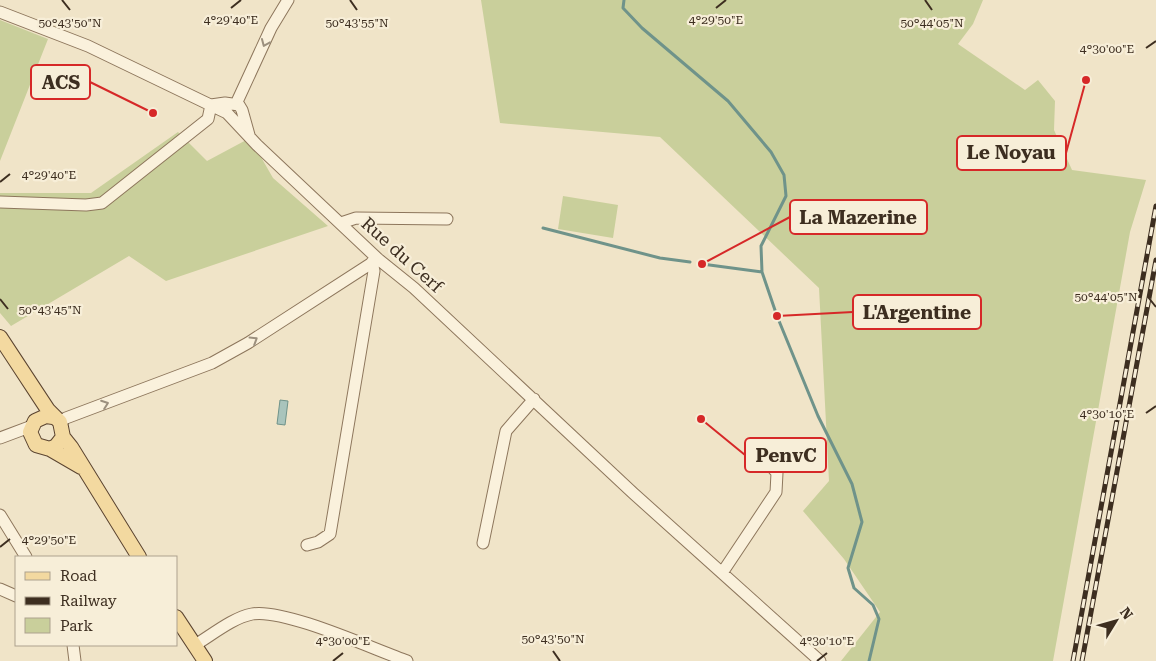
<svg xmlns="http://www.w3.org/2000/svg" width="1156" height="661" font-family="'Roboto Serif',serif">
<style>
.green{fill:#c9cf9b}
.water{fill:#a9c4bc;stroke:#6f938a}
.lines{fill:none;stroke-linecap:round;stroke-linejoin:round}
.stream{stroke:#6f938a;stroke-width:3}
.minor-casing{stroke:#8d765c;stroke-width:13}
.major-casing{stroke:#5b4430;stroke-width:16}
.minor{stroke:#faf1dc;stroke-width:11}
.major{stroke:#f3d9a0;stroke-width:14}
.rail-casing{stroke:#3d2e20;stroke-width:5}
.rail{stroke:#f7eed8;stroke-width:3;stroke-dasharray:9;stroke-linecap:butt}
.oneway{stroke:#9c907e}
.ticks{fill:none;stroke:#3d2e20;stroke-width:2}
.labels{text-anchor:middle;stroke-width:4.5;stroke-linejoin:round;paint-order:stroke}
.street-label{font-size:18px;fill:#3d2e20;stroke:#f7eed8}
.ticks-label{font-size:12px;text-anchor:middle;fill:#3d2e20;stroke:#f7eed8;stroke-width:4.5;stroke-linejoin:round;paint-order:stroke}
.leader{fill:none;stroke:#d62828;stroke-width:2}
.callout-dot{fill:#d62828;stroke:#f7eed8;stroke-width:2}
.callout{fill:#f7eed8;stroke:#d62828;stroke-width:2}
.callout-label{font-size:19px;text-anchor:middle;font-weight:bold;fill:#3d2e20}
</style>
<rect width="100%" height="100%" fill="#f0e4c8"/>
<path class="green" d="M481 0H983L973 24 958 44 1025 90 1038 80 1055 101 1054 130 1072 170 1146 180 1130 232 1053 661H841L880 612 844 559 803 511 829 481 819 288 660 137 500 123Z
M0 20 48 39 0 161Z
M178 132 207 161 250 138 273 178 328 226 166 281 129 256 11 326 0 313V193H91Z
M563 196 618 205 613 238 558 229Z"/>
<path class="water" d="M280 400 288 401 285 425 277 424Z"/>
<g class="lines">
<path class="stream" d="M624 0 623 8 642 28 728 101 771 152 784 175 786 196 761 246 762 272 777 316 818 416 852 484 862 522 848 568 854 588 873 605 879 619 869 661
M543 228 660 258 690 262
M702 264 762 272"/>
<g class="minor-casing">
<path id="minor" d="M0 12 88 46 227 113
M236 104 271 28 288 0
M211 105 225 103 239 105 242 110 249 135
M227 113 257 145 378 259 414 288 633 493 820 661
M0 202 86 205 102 203 208 119 211 105
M341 223 356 218 447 219
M60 422 66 418 212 363 248 343 378 259
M0 438 32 426
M0 515 26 557
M483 543 506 431 534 399
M307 545 318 542 330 534 374 271 372 262
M722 573 776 492 777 473 752 444
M0 589 16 596
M73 645 75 661
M195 645C212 635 232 618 252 614 284 608 373 649 407 661"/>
</g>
<g class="major-casing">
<path id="major" d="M0 337 48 410 60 422 63 437 56 446 50 449
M53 417 46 416 35 421 30 432 36 445 50 449 81 467
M63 437 71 447 139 557
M176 617 205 661"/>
</g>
<use href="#minor" class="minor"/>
<use href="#major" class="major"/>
<g class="rail-casing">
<path id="rail" d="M1073 661 1156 206
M1082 661 1156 260"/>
</g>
<use href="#rail" class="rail"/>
</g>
<defs><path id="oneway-chevron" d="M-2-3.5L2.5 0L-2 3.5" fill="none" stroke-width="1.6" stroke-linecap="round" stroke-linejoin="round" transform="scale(1.25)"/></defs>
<g class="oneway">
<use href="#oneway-chevron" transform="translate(265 43) rotate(113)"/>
<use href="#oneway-chevron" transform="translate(254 340) rotate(-32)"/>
<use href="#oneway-chevron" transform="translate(105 404) rotate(-20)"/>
</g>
<path class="ticks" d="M62 0 70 10M350 0 357 10M925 0 932 10M231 8 241 0M716 8 726 0M1146 48 1156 41M0 182 10 174M1148 297 1156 307M0 299 8 309M1146 413 1156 406M0 547 10 539M553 651 560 661M333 661 343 653M817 661 827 653"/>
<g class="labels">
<g class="street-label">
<text transform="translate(402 255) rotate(42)" y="6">Rue du Cerf</text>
</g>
</g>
<g class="ticks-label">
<text x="231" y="24">4°29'40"E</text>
<text x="716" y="24">4°29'50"E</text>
<text x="70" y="27">50°43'50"N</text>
<text x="357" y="27">50°43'55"N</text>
<text x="932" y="27">50°44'05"N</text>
<text x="1107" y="53">4°30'00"E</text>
<text x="49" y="179">4°29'40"E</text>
<text x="1106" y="301">50°44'05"N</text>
<text x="50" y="314">50°43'45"N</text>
<text x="1107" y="418">4°30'10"E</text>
<text x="49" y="544">4°29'50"E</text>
<text x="553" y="643">50°43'50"N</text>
<text x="343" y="645">4°30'00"E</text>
<text x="827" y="645">4°30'10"E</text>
</g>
<path class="leader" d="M153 113L90 82M1086 80L1066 153M702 264L790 217M777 316L853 312M701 419L745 455"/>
<g class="callout-dot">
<circle cx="153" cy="113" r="5"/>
<circle cx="1086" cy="80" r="5"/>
<circle cx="702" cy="264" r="5"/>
<circle cx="777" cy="316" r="5"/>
<circle cx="701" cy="419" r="5"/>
</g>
<g class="callout">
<rect x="31" y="65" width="59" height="34" rx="5"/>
<rect x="957" y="136" width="109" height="34" rx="5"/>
<rect x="790" y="200" width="137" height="34" rx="5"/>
<rect x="853" y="295" width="128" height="34" rx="5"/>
<rect x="745" y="438" width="81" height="34" rx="5"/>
</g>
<g class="callout-label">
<text x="61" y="89">ACS</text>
<text x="1011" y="159">Le Noyau</text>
<text x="858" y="224">La Mazerine</text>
<text x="917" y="319">L'Argentine</text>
<text x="786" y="462">PenvC</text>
</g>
<rect x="15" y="556" width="162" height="90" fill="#f7eed8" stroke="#ada18e"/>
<rect x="25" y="572" width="25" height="8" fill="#f3d9a0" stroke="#ada18e"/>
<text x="60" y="581" font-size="15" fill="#3d2e20">Road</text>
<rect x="25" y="597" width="25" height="8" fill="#3d2e20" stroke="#ada18e"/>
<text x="60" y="606" font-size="15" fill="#3d2e20">Railway</text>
<rect x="25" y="618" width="25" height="15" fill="#c9cf9b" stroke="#ada18e"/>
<text x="60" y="631" font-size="15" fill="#3d2e20">Park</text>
<g transform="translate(1116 621) rotate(53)" stroke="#f7eed8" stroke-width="4" paint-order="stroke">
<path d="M0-4L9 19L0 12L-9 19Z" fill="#3d2e20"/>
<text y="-8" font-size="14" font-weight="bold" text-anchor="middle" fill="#3d2e20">N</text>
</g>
</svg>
